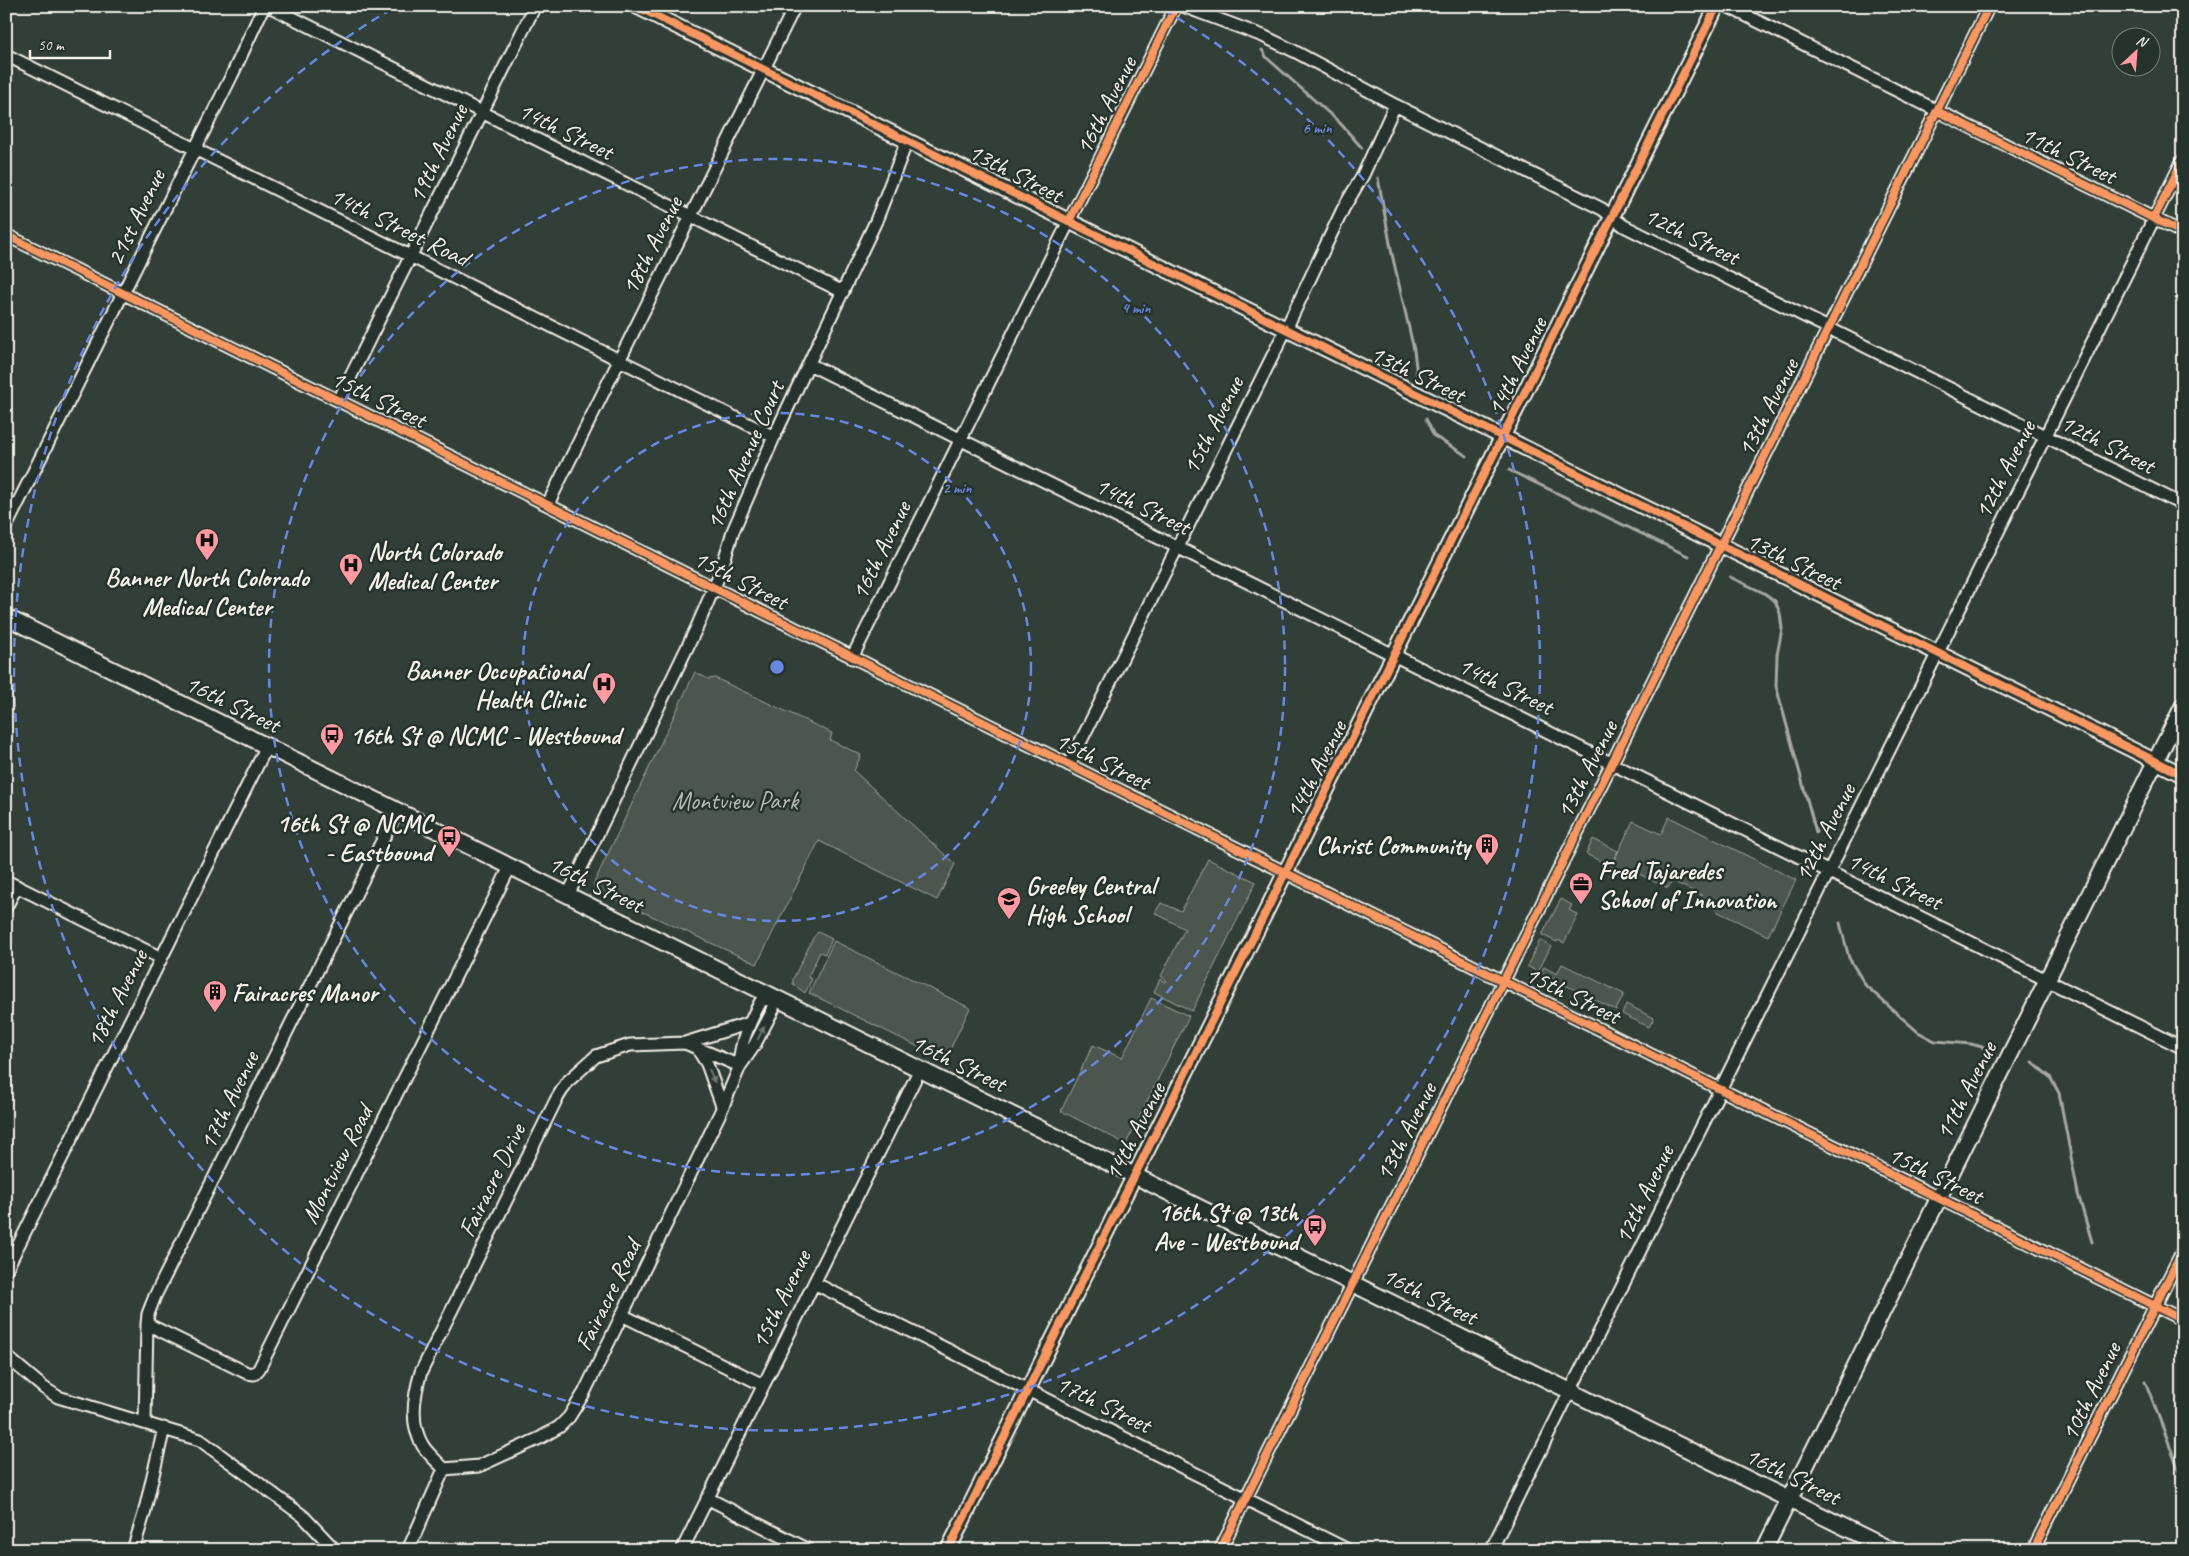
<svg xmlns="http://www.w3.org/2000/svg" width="2189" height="1556" font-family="Caveat,sans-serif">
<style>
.green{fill:#4c564f;stroke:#a0a49c}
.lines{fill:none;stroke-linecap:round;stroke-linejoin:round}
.stream{stroke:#a6a9a1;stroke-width:3}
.minor-casing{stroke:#f4f1e8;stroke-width:15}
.tertiary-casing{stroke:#f4f1e8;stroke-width:18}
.secondary-casing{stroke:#f4f1e8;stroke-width:19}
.minor{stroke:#26332d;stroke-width:11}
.tertiary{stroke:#26332d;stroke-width:14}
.secondary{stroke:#26332d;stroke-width:15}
.cycleway-casing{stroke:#26332d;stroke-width:11}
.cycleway{stroke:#f99763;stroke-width:8}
.oneway{fill:#6e766e}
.ring{fill:none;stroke:#6887de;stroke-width:2.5;stroke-dasharray:9 6}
.labels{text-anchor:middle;stroke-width:5;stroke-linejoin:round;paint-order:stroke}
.street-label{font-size:25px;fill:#f4f1e8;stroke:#26332d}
.poi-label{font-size:25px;font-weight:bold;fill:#f4f1e8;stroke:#26332d;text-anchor:start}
.park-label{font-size:25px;fill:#b9bbb2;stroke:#26332d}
.centre{fill:#6887de;stroke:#26332d;stroke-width:2.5}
.ring-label{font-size:15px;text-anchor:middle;font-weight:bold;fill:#6887de;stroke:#26332d;stroke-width:5;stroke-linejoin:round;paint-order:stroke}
</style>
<rect width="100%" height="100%" fill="#323e38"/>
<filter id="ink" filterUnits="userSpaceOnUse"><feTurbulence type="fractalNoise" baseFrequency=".02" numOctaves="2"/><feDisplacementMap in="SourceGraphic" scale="10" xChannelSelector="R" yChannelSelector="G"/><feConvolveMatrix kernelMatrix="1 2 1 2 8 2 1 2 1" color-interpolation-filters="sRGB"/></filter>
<g filter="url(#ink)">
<path class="green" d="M695 672 708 679 715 678 832 733 830 740 861 755 854 771 955 864 937 900 819 841 757 964 597 891 593 885Z
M1669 817 1796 880 1768 936 1716 911 1701 895 1672 881 1668 888 1633 871H1628L1610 876 1609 871 1633 821 1661 834Z
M1593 839 1618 851 1610 866 1586 854Z
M1208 859 1256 882 1192 1011 1154 992 1160 979 1165 982 1167 981 1161 976 1185 929 1155 913 1161 903 1181 911Z
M1561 899 1572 905 1569 910 1578 915 1564 943 1558 940 1557 942 1542 935Z
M818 932 832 939 825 954 820 952 808 977 812 979 805 993 793 984V979L813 938Z
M1540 940 1551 946 1538 972 1527 966Z
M834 941 970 1008 945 1060 809 993Z
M1562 964 1624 994 1616 1010 1541 973 1544 967 1557 974Z
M1151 998 1189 1016 1126 1144 1061 1111 1093 1045 1122 1058Z
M1626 1004 1654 1018 1649 1027 1622 1014Z"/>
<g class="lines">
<path class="stream" d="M1262 50 1267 58 1340 123 1362 148
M1378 178 1392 254 1414 350 1417 375
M1426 419 1434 436 1467 456
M1509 470 1688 556
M1730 577 1764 593 1775 601 1780 613 1782 629 1777 655 1776 686 1816 832
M1840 923 1849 958 1866 986 1918 1032 1935 1041 1971 1044 1986 1048
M2032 1062 2050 1077 2059 1093 2078 1194 2092 1242
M2145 1381 2183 1480"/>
<g class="minor-casing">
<path id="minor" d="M269 6 843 292
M1183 6 1263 36 1294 51 1395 105 1602 209 1624 226 2183 505
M1727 6 2183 233
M6 55 774 437
M6 235 2183 1320
M809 364 2183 1048
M339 400 535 6
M548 504 795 6
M6 527 232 75 264 6
M852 658 1176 6
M1069 765 1286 329 1343 209 1363 175 1395 105
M6 881 161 958
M568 895 697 627 721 571 733 531 774 437 876 221 907 141
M6 907 17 886
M685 1043 750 1023
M697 1048 707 1064 722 1106
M6 1270 267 746
M814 1283 1348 1550
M622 1315 763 1385
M147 1324 247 1373 254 1374 259 1369 510 867
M6 1356 44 1388 58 1397 200 1440 303 1516 335 1550
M145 1422 147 1324 148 1314 155 1296 397 811
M444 1469 479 1466 540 1438 559 1427 569 1417 584 1393 622 1315 720 1113 740 1066 754 1046 773 1010V997L761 1001C751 1019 738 1045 740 1066
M444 1469C438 1462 428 1454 423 1446 409 1424 414 1395 421 1372L556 1100 567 1082 596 1056 630 1045 685 1043 740 1066
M707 1498 809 1550
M133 1550 144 1514 164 1428
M408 1550 444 1469
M682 1550 920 1069
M1220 1550 1989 6
M1491 1550 2183 160
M2033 1550 2183 1250"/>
</g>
<g class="tertiary-casing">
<path id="tertiary" d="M636 6 2183 775
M948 1550 1717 6"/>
</g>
<g class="secondary-casing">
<path id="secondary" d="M6 617 1891 1550
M1764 1550 2183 706"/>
</g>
<use href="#minor" class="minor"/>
<use href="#tertiary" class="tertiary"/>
<use href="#secondary" class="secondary"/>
<g class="cycleway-casing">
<path id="cycleway" d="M636 6 2183 775
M1937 111 2183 233
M2154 218 2183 160
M1069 221 1176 6
M6 235 2183 1320
M948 1550 1717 6
M1220 1550 1989 6
M2033 1550 2183 1250"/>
</g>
<use href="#cycleway" class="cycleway"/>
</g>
<defs><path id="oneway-solid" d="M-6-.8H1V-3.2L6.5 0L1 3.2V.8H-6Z" transform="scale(1.25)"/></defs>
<g class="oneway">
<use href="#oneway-solid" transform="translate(761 1033) rotate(-63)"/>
<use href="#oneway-solid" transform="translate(712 1076) rotate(67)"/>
</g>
</g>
<g class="ring">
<circle cx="777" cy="667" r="254"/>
<circle cx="777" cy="667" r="508"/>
<path d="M1164 10A763 763 0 1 1 390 10"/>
</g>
<defs>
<g id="hospital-pin" transform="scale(1.25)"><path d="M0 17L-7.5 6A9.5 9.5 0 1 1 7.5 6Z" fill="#ff9aa2" stroke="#26332d"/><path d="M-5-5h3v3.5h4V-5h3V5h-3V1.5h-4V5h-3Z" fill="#111"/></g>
<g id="bus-pin" transform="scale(1.25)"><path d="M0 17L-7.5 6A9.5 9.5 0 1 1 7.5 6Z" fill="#ff9aa2" stroke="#26332d"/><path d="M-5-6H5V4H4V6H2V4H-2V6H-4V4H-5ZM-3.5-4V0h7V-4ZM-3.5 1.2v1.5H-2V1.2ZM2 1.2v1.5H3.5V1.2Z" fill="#111"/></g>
<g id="building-pin" transform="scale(1.25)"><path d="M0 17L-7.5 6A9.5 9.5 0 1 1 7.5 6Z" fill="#ff9aa2" stroke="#26332d"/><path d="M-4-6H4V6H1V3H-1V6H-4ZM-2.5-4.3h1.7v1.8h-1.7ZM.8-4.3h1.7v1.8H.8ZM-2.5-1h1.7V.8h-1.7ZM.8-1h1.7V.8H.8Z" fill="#111"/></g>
<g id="office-pin" transform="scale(1.25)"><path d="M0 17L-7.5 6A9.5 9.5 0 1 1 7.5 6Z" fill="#ff9aa2" stroke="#26332d"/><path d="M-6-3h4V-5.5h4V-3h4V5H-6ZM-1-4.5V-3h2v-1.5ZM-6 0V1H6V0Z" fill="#111"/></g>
<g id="school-pin" transform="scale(1.25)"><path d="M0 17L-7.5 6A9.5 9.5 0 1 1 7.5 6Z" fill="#ff9aa2" stroke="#26332d"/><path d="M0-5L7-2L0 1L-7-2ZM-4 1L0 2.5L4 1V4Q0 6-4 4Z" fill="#111"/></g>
</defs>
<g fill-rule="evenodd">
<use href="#hospital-pin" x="207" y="540"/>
<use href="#hospital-pin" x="351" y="565"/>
<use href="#hospital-pin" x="604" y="684"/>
<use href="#bus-pin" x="332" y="735"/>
<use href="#bus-pin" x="449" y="837"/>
<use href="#building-pin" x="1487" y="845"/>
<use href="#office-pin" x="1581" y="884"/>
<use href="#school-pin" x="1009" y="899"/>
<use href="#building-pin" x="215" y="992"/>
<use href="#bus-pin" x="1315" y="1226"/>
</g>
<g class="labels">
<g class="street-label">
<text transform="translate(1105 105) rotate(-63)" y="9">16th Avenue</text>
<text transform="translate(566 130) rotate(26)" y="9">14th Street</text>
<text transform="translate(437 153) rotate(-64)" y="9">19th Avenue</text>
<text transform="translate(2069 154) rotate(26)" y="9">11th Street</text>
<text transform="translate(1016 172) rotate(27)" y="9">13th Street</text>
<text transform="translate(135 217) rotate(-64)" y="9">21st Avenue</text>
<text transform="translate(400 226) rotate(26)" y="9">14th Street Road</text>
<text transform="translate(1692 235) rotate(26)" y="9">12th Street</text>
<text transform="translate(651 245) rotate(-63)" y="9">18th Avenue</text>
<text transform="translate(1516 366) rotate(-64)" y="9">14th Avenue</text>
<text transform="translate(1418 373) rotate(26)" y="9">13th Street</text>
<text transform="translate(379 398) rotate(26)" y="9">15th Street</text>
<text transform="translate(1767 407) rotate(-63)" y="9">13th Avenue</text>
<text transform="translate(1212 425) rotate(-63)" y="9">15th Avenue</text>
<text transform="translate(2108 443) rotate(27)" y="9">12th Street</text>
<text transform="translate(744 455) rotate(-66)" y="9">16th Avenue Court</text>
<text transform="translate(2004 469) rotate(-63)" y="9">12th Avenue</text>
<text transform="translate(1143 505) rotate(26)" y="9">14th Street</text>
<text transform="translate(880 550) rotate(-64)" y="9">16th Avenue</text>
<text transform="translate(1794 560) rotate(26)" y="9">13th Street</text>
<text transform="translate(741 579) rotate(27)" y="9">15th Street</text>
<text transform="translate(1506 685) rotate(26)" y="9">14th Street</text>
<text transform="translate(233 703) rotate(26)" y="9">16th Street</text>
<text transform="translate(1103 760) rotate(26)" y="9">15th Street</text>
<text transform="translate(1315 769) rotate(-63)" y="9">14th Avenue</text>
<text transform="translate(1586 769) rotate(-63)" y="9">13th Avenue</text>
<text transform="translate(1824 832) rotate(-63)" y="9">12th Avenue</text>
<text transform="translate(1895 880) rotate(26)" y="9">14th Street</text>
<text transform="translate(596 883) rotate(26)" y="9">16th Street</text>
<text transform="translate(1573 994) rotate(26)" y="9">15th Street</text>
<text transform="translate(116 998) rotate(-63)" y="9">18th Avenue</text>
<text transform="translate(959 1062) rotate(26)" y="9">16th Street</text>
<text transform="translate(1965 1090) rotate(-63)" y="9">11th Avenue</text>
<text transform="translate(228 1100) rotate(-64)" y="9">17th Avenue</text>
<text transform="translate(1134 1131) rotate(-63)" y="9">14th Avenue</text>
<text transform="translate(1405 1131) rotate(-63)" y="9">13th Avenue</text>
<text transform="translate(336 1164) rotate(-63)" y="9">Montview Road</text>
<text transform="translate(1936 1174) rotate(26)" y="9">15th Street</text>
<text transform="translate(491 1180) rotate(-64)" y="9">Fairacre Drive</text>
<text transform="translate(1643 1194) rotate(-64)" y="9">12th Avenue</text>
<text transform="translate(607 1295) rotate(-64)" y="9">Fairacre Road</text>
<text transform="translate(1430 1295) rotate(26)" y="9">16th Street</text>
<text transform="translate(780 1299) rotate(-64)" y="9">15th Avenue</text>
<text transform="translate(2090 1391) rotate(-64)" y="9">10th Avenue</text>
<text transform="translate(1104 1403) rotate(26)" y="9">17th Street</text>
<text transform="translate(1793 1475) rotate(26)" y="9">16th Street</text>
</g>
<g class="poi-label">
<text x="368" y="560">North Colorado<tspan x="368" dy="29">Medical Center</tspan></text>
<text x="207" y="586" text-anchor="middle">Banner North Colorado<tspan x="207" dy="29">Medical Center</tspan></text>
<text x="586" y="679" text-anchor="end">Banner Occupational<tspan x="586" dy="29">Health Clinic</tspan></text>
<text x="350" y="744">16th St @ NCMC - Westbound</text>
<text x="432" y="832" text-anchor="end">16th St @ NCMC<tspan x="432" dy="29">- Eastbound</tspan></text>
<text x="1470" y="854" text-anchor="end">Christ Community</text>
<text x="1598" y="879">Fred Tajaredes<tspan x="1598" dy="29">School of Innovation</tspan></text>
<text x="1026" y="894">Greeley Central<tspan x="1026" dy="29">High School</tspan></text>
<text x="232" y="1001">Fairacres Manor</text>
<text x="1298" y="1221" text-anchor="end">16th St @ 13th<tspan x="1298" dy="29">Ave - Westbound</tspan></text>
</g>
<g class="park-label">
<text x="735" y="809">Montview Park</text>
</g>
</g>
<circle cx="777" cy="667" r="8" class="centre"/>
<g class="ring-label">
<text x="1317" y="133">6 min</text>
<text x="1136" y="313">4 min</text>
<text x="957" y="493">2 min</text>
</g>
<rect width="2189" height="1556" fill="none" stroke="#26332d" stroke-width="25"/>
<rect x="12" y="12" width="2164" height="1531" fill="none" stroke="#f4f1e8" stroke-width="2" filter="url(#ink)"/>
<g transform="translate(2136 52) rotate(26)"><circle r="24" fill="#26332d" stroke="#787f78"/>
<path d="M0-4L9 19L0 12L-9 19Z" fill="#ff9aa2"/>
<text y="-8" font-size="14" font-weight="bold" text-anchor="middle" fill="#f4f1e8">N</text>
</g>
<path d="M30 50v8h80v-8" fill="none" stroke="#f4f1e8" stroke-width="2.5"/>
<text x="38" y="50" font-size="15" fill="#f4f1e8" stroke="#26332d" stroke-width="4" paint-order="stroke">50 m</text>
</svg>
